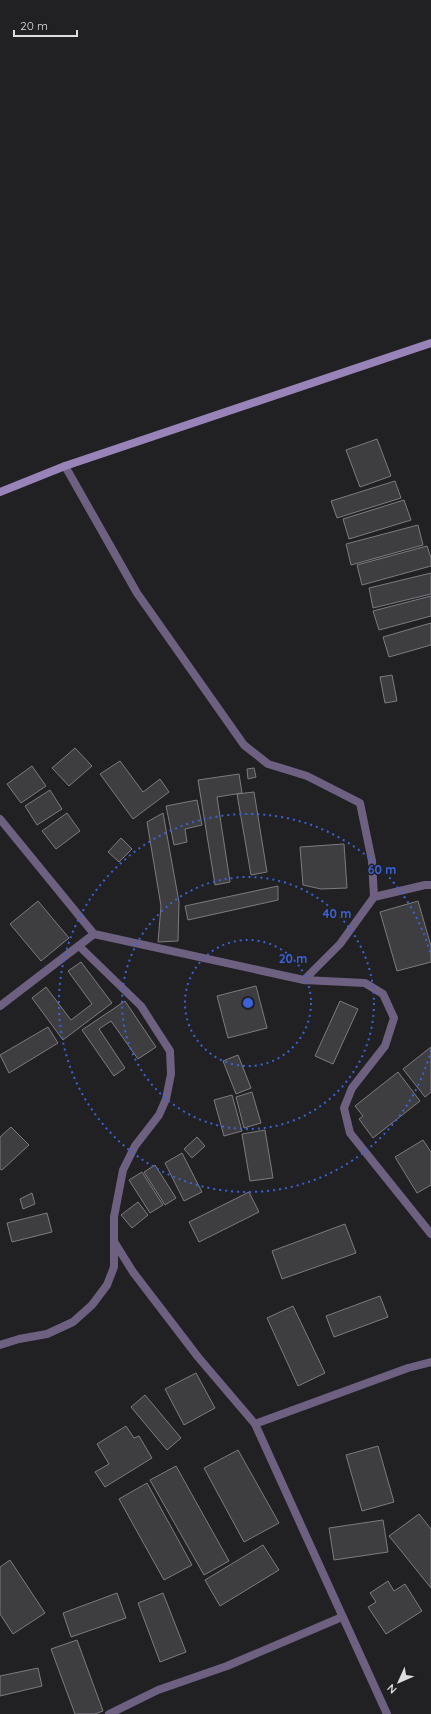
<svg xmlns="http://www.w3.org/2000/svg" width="431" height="1714" font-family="Quicksand,sans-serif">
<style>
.building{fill:#3e3d40;stroke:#7d7b7f}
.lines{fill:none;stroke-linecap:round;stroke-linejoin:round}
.street{stroke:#6d6081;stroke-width:8}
.secondary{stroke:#9884b8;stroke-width:8}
.ring{fill:none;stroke:#3a63d9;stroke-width:2;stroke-dasharray:2 4}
.centre{fill:#3a63d9;stroke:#212023;stroke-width:2}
.ring-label{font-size:12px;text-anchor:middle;font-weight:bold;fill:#3a63d9;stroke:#212023;stroke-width:3;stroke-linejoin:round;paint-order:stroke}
</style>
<rect width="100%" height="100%" fill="#212023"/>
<path class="building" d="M377 439 391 476 360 487 346 450Z
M395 481 401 498 337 518 331 501Z
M404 500 411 520 349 539 343 519Z
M418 525 423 545 351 565 346 544Z
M427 546 431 558V566L362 585 357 565Z
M431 573V594L373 608 369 588Z
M431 596V616L379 630 373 611Z
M431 623V645L389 657 383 637Z
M392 675 397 701 385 703 380 677Z
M75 748 92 766 69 786 52 768Z
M120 761 143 792 160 779 169 792 133 819 100 774Z
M32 766 46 786 21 803 7 784Z
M254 768 256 777 248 779 247 769Z
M239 774 242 793 217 797 230 882 215 885 198 780Z
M50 790 62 809 37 825 25 806Z
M254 792 267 872 251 875 237 794Z
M197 800 202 825 185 829 187 842 174 845 166 806Z
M67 813 80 831 56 849 42 831Z
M163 813 179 902 178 941 158 942 161 906 147 822Z
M121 838 132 849 119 862 108 852Z
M344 844 347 888 321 889 303 885 300 847Z
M278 886V900L188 920 185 906Z
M38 901 69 938 41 961 10 924Z
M418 901 431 946V962L397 971 380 912Z
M81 962 112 1003 63 1040 32 998 46 987 71 1020 92 1004 68 971Z
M256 986 267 1028 228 1038 217 996Z
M125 1001 156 1047 138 1059 111 1021 99 1029 125 1068 114 1076 82 1030Z
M340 1001 358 1009 333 1064 315 1056Z
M48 1027 58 1043 9 1073 0 1055Z
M431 1047V1092L425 1097 403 1069Z
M238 1055 251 1088 236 1094 223 1061Z
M398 1072 420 1101 373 1138 359 1119 363 1116 355 1106Z
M252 1092 261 1123 244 1128 236 1097Z
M232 1095 242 1131 224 1136 214 1100Z
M11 1127 29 1145 2 1170 0 1169V1137Z
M265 1130 273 1178 250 1181 242 1134Z
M197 1137 205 1146 192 1158 184 1149Z
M423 1140 431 1152V1185L417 1193 395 1157Z
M182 1153 202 1192 184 1201 165 1163Z
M155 1165 176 1198 165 1205 144 1172Z
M142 1172 163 1205 150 1213 129 1180Z
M249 1192 259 1212 199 1242 189 1222Z
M32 1193 35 1204 23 1209 20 1199Z
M138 1202 148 1215 132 1228 121 1215Z
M47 1213 52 1232 12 1242 7 1223Z
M345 1224 356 1253 282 1279 272 1251Z
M380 1296 388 1317 334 1337 326 1316Z
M293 1306 325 1373 298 1386 267 1318Z
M196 1373 215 1408 184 1425 165 1389Z
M145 1395 181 1438 167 1450 131 1407Z
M126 1426 134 1438 139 1436 152 1458 105 1487 95 1472 109 1464 97 1444Z
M378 1446 394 1502 362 1511 346 1455Z
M238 1450 279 1523 244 1542 204 1468Z
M176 1466 229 1561 204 1575 150 1480Z
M147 1483 192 1565 164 1580 119 1499Z
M419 1514 431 1529V1588L389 1536Z
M383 1520 388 1552 334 1560 329 1528Z
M263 1545 279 1570 220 1606 205 1580Z
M10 1560 45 1613 13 1634 0 1614V1567Z
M388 1581 394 1591 405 1584 422 1611 386 1634 368 1607 376 1602 370 1593Z
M117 1593 126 1618 71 1637 63 1613Z
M163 1593 186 1652 160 1662 138 1603Z
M77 1640 103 1711 95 1714H75L51 1649Z
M38 1668 42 1686 0 1696V1676Z"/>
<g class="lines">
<path class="street" d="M65 466 137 593 244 745 268 764 307 776 360 803 372 861 374 897 340 944 304 980
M0 819 94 934 304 980 365 983 383 994 394 1018 385 1046 352 1088 344 1108 350 1133 431 1234
M374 897 425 885H431
M0 1006 94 934
M115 1243 133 1272 198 1357 255 1424 387 1714
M0 1345 19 1339 47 1334 73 1322 92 1305 107 1285 114 1267V1217L123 1170 135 1146 159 1115 166 1099 171 1074 170 1051 141 1006 79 946
M255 1424 408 1368 431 1362
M109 1714 158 1690 227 1666 342 1617"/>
<path class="secondary" d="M0 492 65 466 431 343"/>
</g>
<g class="ring">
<circle cx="248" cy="1003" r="63"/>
<circle cx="248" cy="1003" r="126"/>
<path d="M431 1050A189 189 0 1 1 431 956"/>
</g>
<circle cx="248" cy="1003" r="6" class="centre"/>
<g class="ring-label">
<text x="382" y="874">60 m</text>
<text x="337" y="918">40 m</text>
<text x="293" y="963">20 m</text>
</g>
<g transform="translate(399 1682) rotate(225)" stroke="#212023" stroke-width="3" paint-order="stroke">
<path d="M0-3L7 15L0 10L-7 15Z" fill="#dddcde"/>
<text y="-6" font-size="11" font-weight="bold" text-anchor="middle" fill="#dddcde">N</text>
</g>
<path d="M14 30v6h63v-6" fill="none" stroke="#dddcde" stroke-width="2"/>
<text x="20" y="30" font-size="12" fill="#dddcde" stroke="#212023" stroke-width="3" paint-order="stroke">20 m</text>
</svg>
